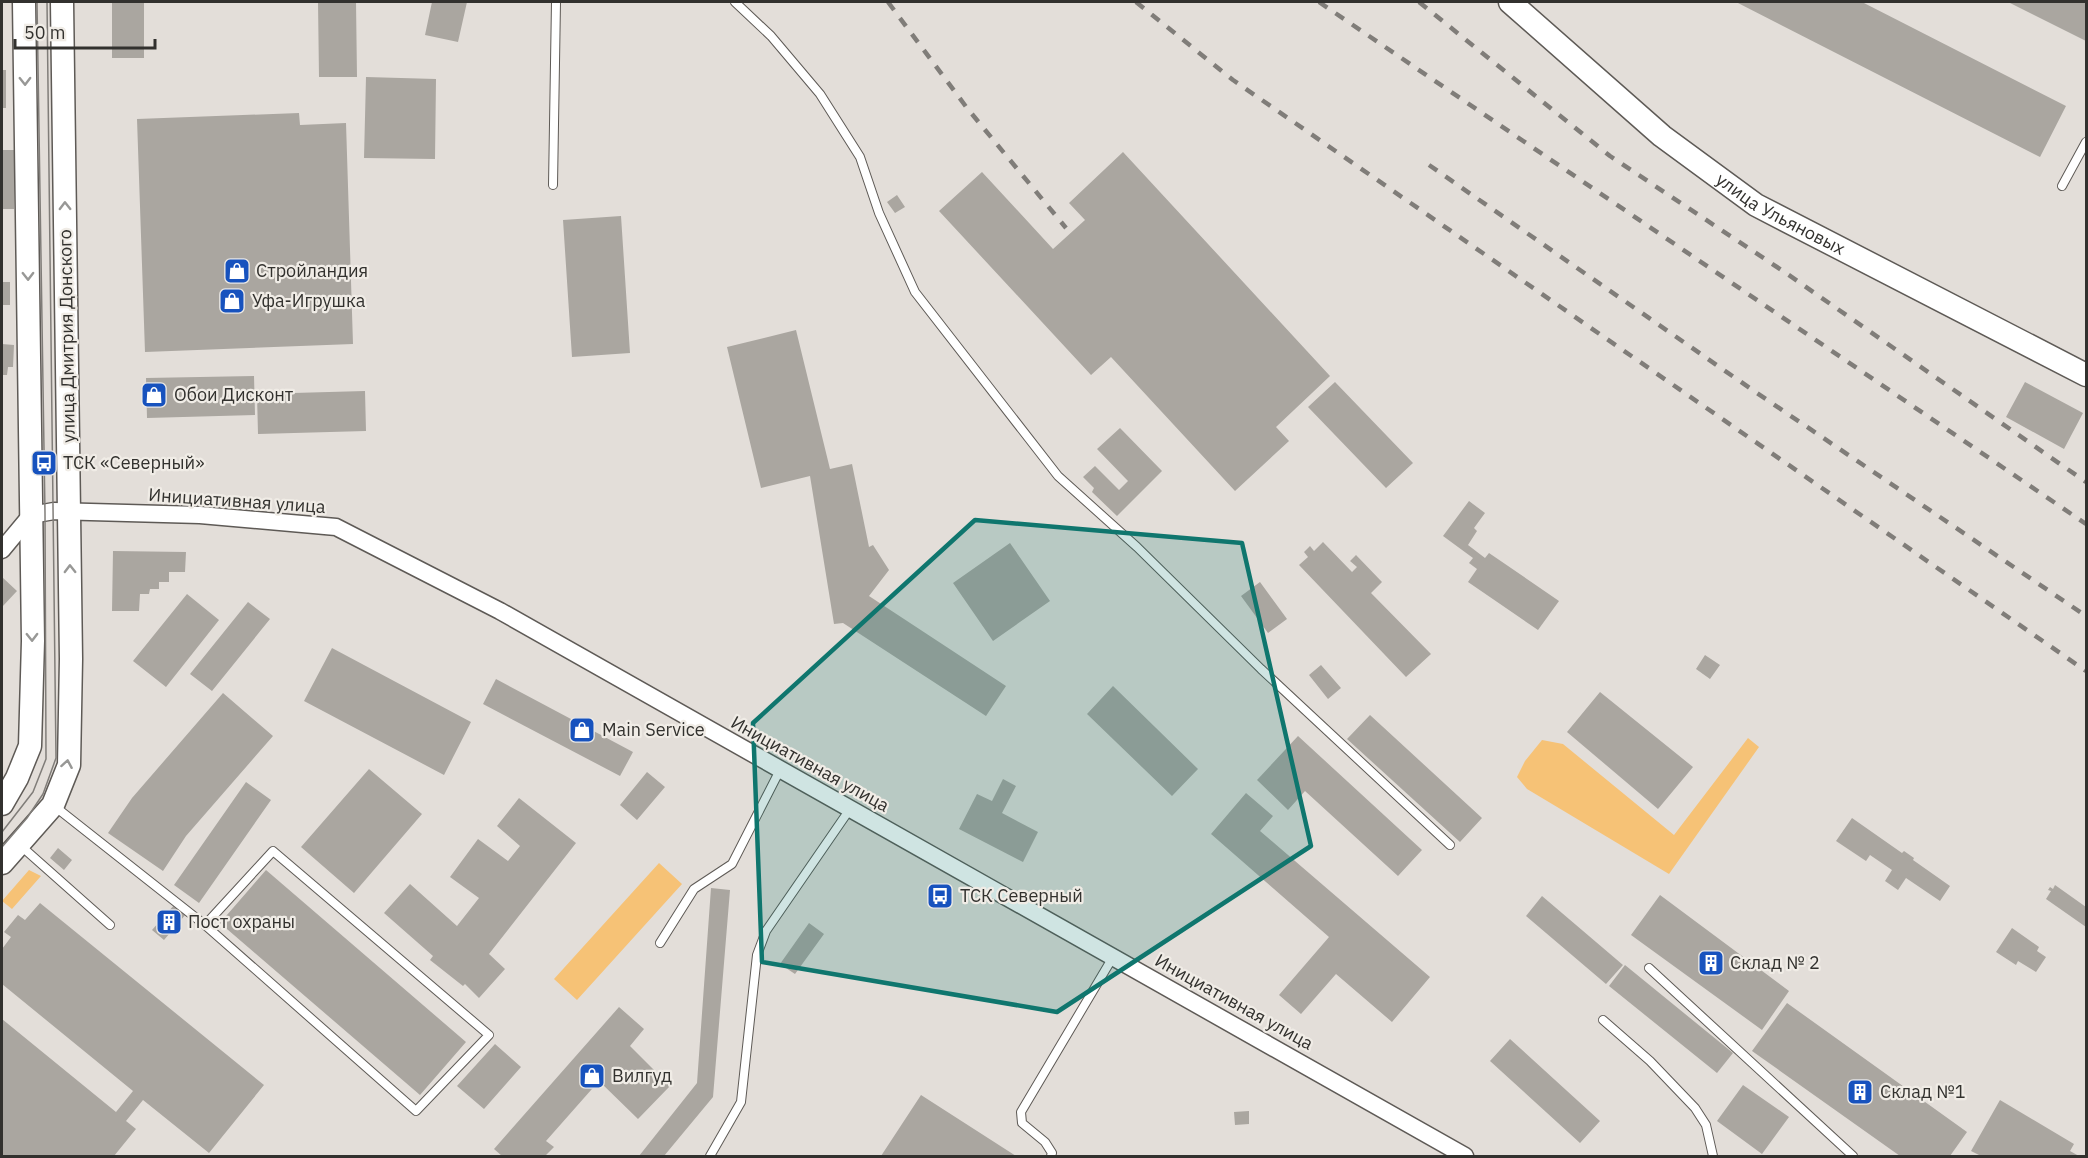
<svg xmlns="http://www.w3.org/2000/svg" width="2088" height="1158" font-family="'IBM Plex Sans',sans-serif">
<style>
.green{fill:#f6c276}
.building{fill:#aaa6a0}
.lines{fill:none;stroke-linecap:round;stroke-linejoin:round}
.lane-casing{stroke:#5e5a56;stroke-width:10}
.street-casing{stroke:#5e5a56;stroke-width:19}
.secondary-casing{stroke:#5e5a56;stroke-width:25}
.lane{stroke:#fff;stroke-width:8}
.street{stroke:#fff;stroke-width:16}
.secondary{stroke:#fff;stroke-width:22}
.tram{stroke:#807d79;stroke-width:1.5}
.rail{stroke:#807d79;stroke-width:4.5;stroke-dasharray:10 10;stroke-linecap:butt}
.oneway{stroke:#989896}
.marked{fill:#0f766e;fill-opacity:0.2;stroke:#0f766e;stroke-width:4.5;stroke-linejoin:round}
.labels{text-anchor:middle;stroke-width:4.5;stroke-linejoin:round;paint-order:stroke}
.street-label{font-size:18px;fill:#32312e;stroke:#f0ece6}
.poi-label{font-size:18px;fill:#32312e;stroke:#f0ece6;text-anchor:start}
</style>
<rect width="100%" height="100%" fill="#e3ded9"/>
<path class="green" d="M1748 738 1759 747 1669 874 1527 789 1517 777 1525 761 1542 740 1563 744 1674 835Z
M659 863 682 884 577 1000 554 979Z
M29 870 41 876 12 909 2 901Z"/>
<path class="building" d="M112 2H144V58H112Z
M318 2H356L357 77H319Z
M432 2H467L458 42 425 35Z
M1736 2H1862L2066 106 2040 157Z
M2008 2H2086V41Z
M2 70H6V108H2Z
M366 77 436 79 435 159 364 158Z
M299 113 300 125 346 123 353 344 145 352 137 119Z
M2 150H15L14 209H2Z
M1123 152 1330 376 1276 427 1289 441 1235 491 1111 357 1091 375 939 211 982 172 1053 249 1085 220 1069 203Z
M897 195 905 207 895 213 887 202Z
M621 216 630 353 572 357 563 220Z
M2 282H10V305H2Z
M796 330 830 469 852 464 869 547 873 545 889 570 869 596 1006 686 986 716 843 623 834 624 810 476 761 488 727 347Z
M2 344 14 345 13 367H8L7 375H2Z
M254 376 255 415 147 418 146 378Z
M1335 382 1413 463 1386 488 1308 407Z
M2025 382 2083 413 2064 449 2006 417Z
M365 391 366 431 258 434 257 394Z
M1120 428 1162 471 1117 516 1092 492 1094 488 1083 477 1095 466 1119 490 1128 481 1097 449Z
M1469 501 1485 513 1474 528 1477 531 1468 545 1485 558 1489 553 1559 601 1538 630 1468 582 1477 569 1469 563 1473 558 1443 536Z
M1323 542 1352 572 1357 567 1350 561 1356 555 1382 582 1371 593 1431 654 1406 677 1299 565 1308 557 1304 552 1310 546 1314 551Z
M1010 543 1050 601 993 641 953 583Z
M113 551 186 552 185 572H169V582H159V589H150L149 594H140L139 611H112Z
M2 577 17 591 2 607Z
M1260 582 1287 619 1268 633 1241 596Z
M187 594 219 620 166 687 133 661Z
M248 602 270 619 212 691 190 674Z
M332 648 471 722 444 775 304 701Z
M1705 655 1720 665 1710 679 1696 669Z
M1321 665 1341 688 1328 699 1309 675Z
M496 679 633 752 620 776 483 704Z
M1113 686 1198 769 1172 796 1087 714Z
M1600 692 1693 767 1658 809 1567 732Z
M223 693 273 736 186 836 163 871 108 833 132 798Z
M1370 715 1482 818 1460 842 1347 739Z
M1298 736 1422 850 1398 876 1305 791 1288 810 1257 780Z
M369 769 422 814 354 893 301 847Z
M647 772 665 787 637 820 620 805Z
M1003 779 1016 786 1002 813 1038 832 1023 862 959 829 977 794 992 801Z
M246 782 271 800 199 903 174 885Z
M1246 793 1273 816 1260 831 1430 977 1392 1022 1336 974 1301 1014 1279 995 1329 937 1211 834Z
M519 798 576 843 489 954 505 969 479 998 465 984 463 986 430 960 433 956 384 913 410 884 457 926 479 898 450 877 478 839 508 861 520 846 497 826Z
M1852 818 1902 853 1904 851 1914 858 1913 860 1950 886 1940 901 1906 878 1898 890 1885 881 1892 870 1870 855 1866 861 1836 841Z
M58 848 72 860 64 870 50 858Z
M266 870 466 1042 420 1095 220 923Z
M2055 885 2086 907V927L2046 899 2051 891 2048 890 2050 887 2053 889Z
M711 888 730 890 713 1097 664 1156H639L697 1083Z
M1660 895 1789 991 1762 1030 1631 935Z
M1542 896 1623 965 1606 984 1526 916Z
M40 903 264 1085 209 1153 143 1100 126 1121 136 1129 114 1156H2V1019L116 1112 133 1091 2 984V949L11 937 4 932 18 915 25 920Z
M175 904 186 914 164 940 152 930Z
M809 923 824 934 795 974 780 964Z
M2012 928 2039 947 2037 951 2046 957 2036 972 2018 961 2016 965 1996 952Z
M1625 965 1733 1053 1717 1073 1609 986Z
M1787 1003 1967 1132 1950 1156H1900L1752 1051Z
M619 1007 644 1029 630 1046 670 1086 638 1119 599 1081 546 1141 554 1147 545 1156H502L494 1149Z
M1510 1039 1600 1121 1580 1143 1490 1061Z
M495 1044 521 1067 484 1109 457 1086Z
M1743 1085 1789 1117 1762 1154 1717 1121Z
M921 1095 1016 1156H881Z
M2000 1100 2074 1144 2070 1151 2079 1156H1981L1971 1151Z
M1249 1111V1124L1235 1125 1234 1112Z"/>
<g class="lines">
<g class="lane-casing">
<path id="lane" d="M735 2 771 36 820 94 860 157 879 213 915 292 1058 476 1137 547 1261 669 1450 845
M553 185 556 2
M2062 186 2086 142
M53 805 205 925 416 1111 489 1035 273 851 205 925
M21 846 110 925
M660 943 694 889 732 864 780 770
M1649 968 1853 1156
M1603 1020 1650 1061 1695 1108 1706 1125 1713 1156
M710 1156 741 1102 757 955 766 931 850 809
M1051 1156 1052 1153 1045 1142 1022 1123 1021 1112 1113 957"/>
</g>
<g class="street-casing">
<path id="street" d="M2 550 31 515 54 511 200 515 336 527 500 611 1465 1156"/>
</g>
<g class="secondary-casing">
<g id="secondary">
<path id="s1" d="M1510 2 1662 136 1756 205 2086 375"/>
<path d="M2 804 17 778 30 746 33 641 24 2"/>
<path d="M2 863 53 805 69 765 71 659 62 2"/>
</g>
</g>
<use href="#lane" class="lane"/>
<use href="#street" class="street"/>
<use href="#secondary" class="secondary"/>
<path class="tram" d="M2 832 33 792 46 759 45 513 37 2
M2 847 27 818 43 794 56 758 47 2"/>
<path class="rail" d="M888 2 967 108 1066 228
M1136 2 1233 80 2086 671
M1319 2 2086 524
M1419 2 1610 156 1783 271 2086 482
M1429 165 1754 391 2086 616"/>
</g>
<defs><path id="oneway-chevron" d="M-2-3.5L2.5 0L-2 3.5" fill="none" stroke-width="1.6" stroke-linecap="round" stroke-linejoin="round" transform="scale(1.5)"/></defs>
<g class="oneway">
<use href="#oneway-chevron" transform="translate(25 81) rotate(89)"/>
<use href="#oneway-chevron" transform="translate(65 206) rotate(-91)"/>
<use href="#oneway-chevron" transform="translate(28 276) rotate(89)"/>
<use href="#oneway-chevron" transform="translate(70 569) rotate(-91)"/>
<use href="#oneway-chevron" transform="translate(32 637) rotate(89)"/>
<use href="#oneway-chevron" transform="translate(67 764) rotate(-80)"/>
</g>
<path class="marked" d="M975 520 1242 543 1311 846 1057 1012 762 962 753 723Z"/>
<defs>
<g id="shop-square" transform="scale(1.35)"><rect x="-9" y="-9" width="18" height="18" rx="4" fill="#1752be" stroke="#f0ece6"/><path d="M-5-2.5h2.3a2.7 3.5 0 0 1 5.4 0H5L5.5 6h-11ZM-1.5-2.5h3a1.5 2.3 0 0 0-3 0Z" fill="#fff"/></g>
<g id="bus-square" transform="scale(1.35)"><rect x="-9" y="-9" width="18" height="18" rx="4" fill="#1752be" stroke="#f0ece6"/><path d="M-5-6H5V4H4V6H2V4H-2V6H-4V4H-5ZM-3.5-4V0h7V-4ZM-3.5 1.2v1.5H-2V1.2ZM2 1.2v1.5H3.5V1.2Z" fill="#fff"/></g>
<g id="building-square" transform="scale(1.35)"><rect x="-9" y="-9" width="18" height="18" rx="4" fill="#1752be" stroke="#f0ece6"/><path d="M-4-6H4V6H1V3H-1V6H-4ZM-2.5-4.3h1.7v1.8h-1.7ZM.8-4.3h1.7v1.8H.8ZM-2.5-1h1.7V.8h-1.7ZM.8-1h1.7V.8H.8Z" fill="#fff"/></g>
</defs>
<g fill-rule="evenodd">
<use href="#shop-square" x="237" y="271"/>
<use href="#shop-square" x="232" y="301"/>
<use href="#shop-square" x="154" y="395"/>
<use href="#bus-square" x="44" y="463"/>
<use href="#shop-square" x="582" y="730"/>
<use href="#bus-square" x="940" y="896"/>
<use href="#building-square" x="169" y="922"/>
<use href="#building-square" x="1711" y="963"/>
<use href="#shop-square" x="592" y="1076"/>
<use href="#building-square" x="1860" y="1092"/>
</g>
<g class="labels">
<g class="street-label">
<text dy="6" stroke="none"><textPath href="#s1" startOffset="345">улица Ульяновых</textPath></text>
<text transform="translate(67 336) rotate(-91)" y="6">улица Дмитрия Донского</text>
<text transform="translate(237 501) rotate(4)" y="6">Инициативная улица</text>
<text transform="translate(810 764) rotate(29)" y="6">Инициативная улица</text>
<text transform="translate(1234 1002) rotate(29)" y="6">Инициативная улица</text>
</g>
<g class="poi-label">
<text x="256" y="277">Стройландия</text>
<text x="252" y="307">Уфа-Игрушка</text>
<text x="174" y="401">Обои Дисконт</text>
<text x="63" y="469">ТСК «Северный»</text>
<text x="602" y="736">Main Service</text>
<text x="960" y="902">ТСК Северный</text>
<text x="188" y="928">Пост охраны</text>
<text x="1730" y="969">Склад № 2</text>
<text x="612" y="1082">Вилгуд</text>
<text x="1880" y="1098">Склад №1</text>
</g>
</g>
<rect width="2088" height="1158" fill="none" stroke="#32312e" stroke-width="6"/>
<path d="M15 39v9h140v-9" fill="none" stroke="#32312e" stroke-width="3"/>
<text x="24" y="39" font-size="18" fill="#32312e" stroke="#f0ece6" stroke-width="4.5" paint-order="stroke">50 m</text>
</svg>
